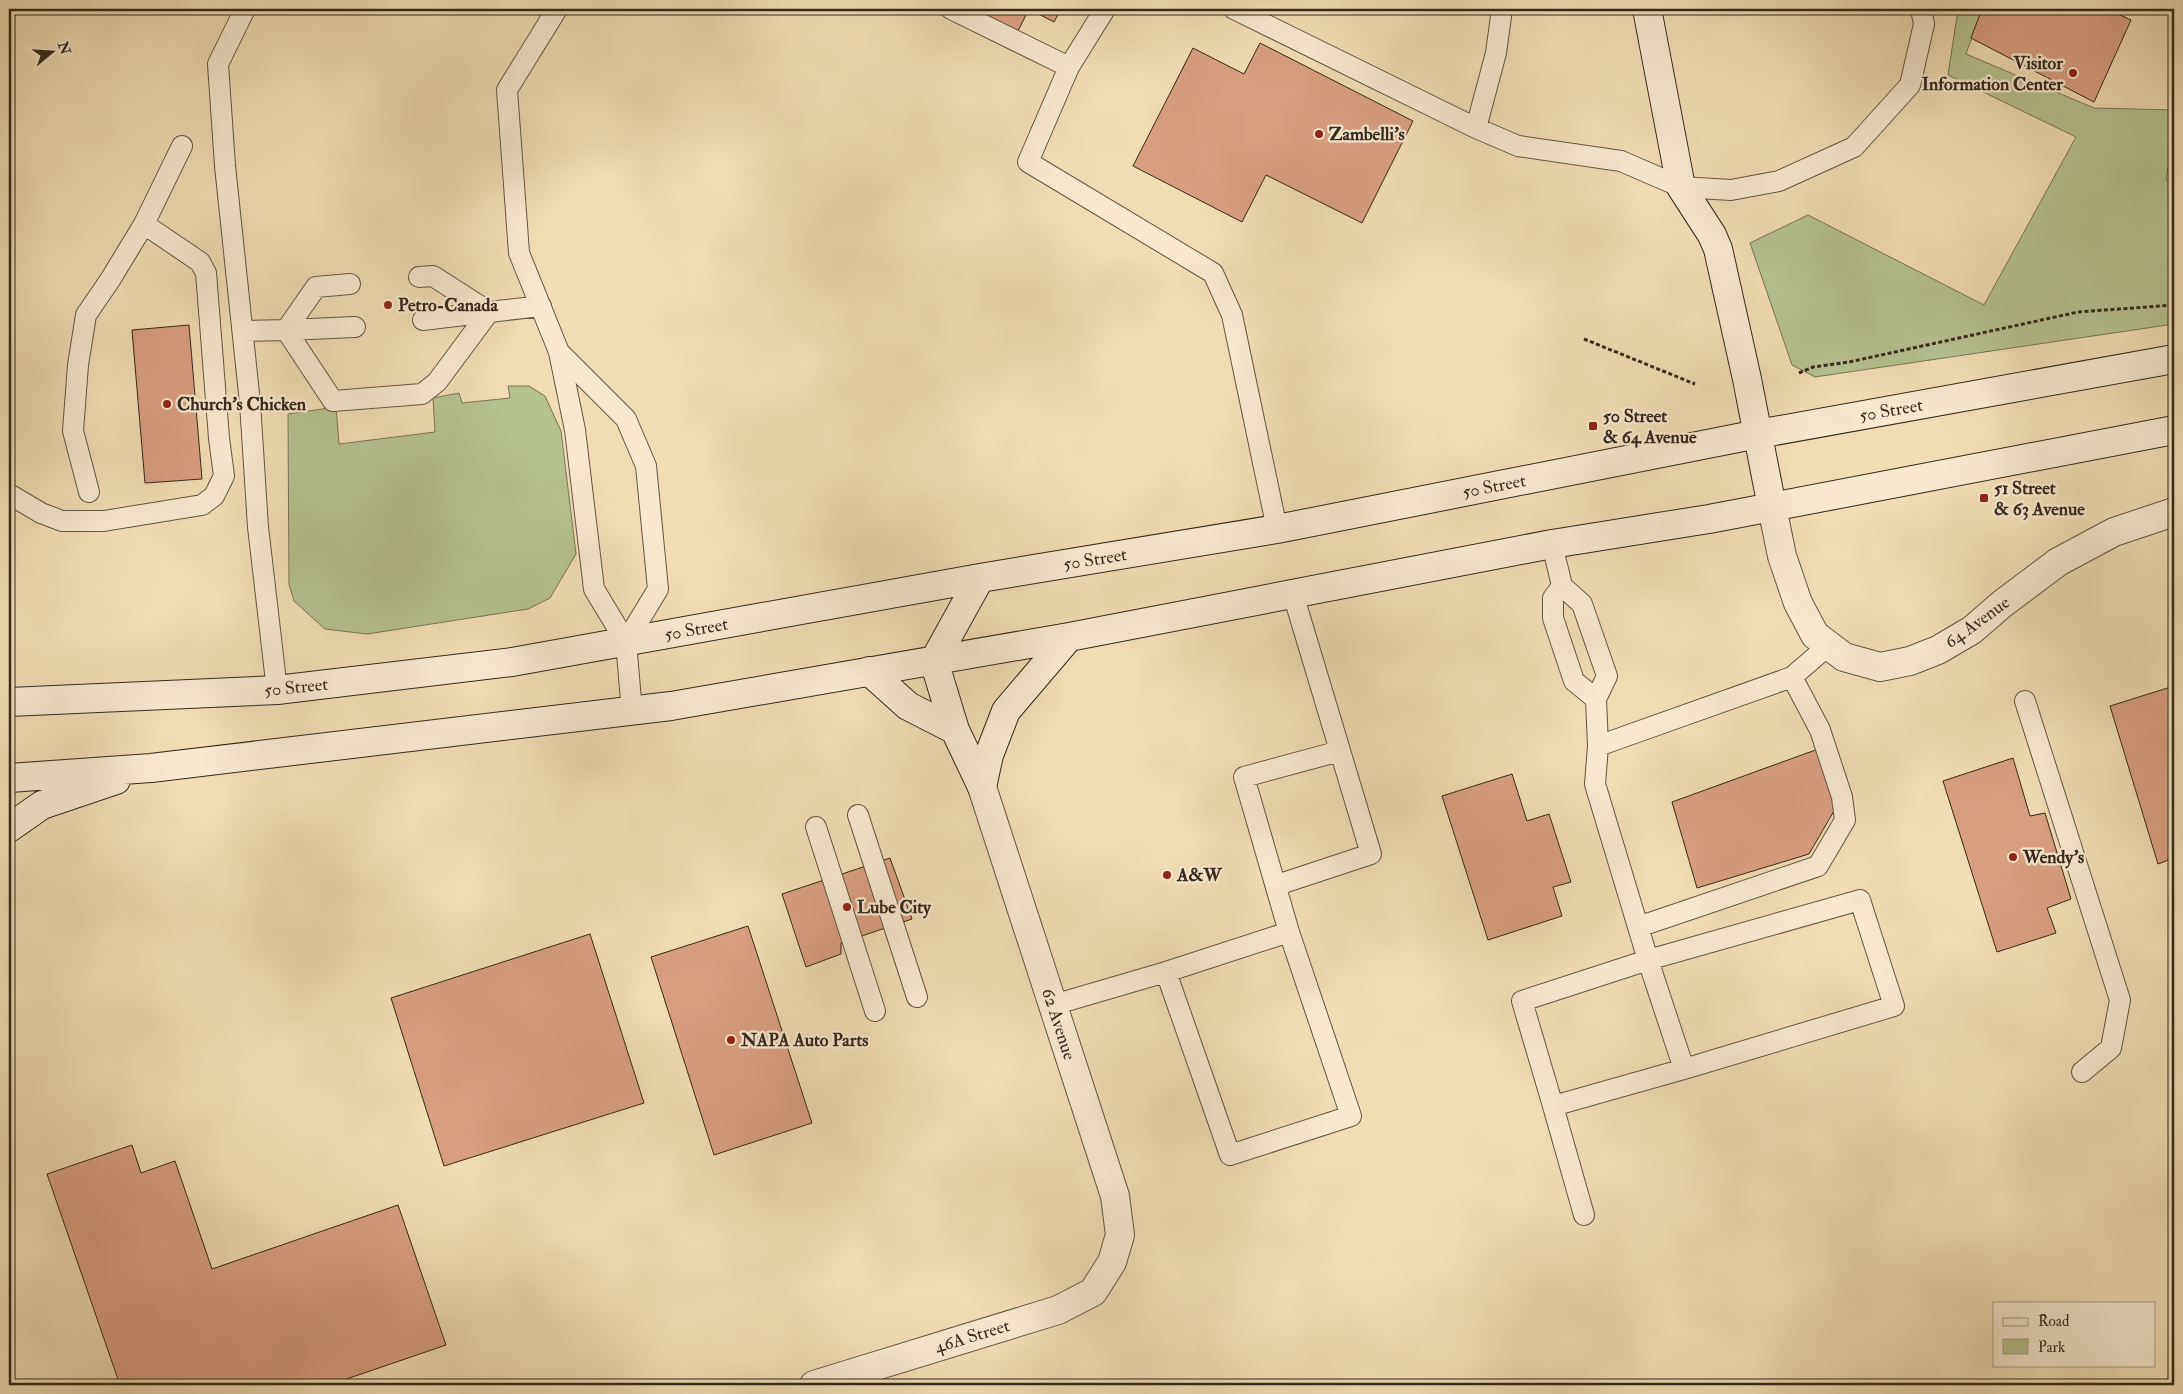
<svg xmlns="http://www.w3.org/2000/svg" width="2183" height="1394" font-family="'IM FELL Double Pica',serif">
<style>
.green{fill:#b5c290;stroke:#757555}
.building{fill:#d89f81;stroke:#35281a}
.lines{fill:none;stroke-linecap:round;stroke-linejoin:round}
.lane-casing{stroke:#645540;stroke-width:22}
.street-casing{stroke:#645540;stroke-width:30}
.secondary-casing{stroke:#35281a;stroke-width:30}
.path{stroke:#35281a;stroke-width:3;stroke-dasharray:4 2.5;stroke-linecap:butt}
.lane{stroke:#f7e8ce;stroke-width:20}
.street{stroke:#f7e8ce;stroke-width:28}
.secondary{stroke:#f7e8ce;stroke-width:28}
.poi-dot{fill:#8f2418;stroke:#f7e8ce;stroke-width:2}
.labels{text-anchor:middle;stroke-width:4.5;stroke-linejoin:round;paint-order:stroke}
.poi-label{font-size:18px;font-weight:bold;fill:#35281a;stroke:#f7e8ce;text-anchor:start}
.street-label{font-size:18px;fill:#35281a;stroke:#f7e8ce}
</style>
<rect width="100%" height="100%" fill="#f2dcb3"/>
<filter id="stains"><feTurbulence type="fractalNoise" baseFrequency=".004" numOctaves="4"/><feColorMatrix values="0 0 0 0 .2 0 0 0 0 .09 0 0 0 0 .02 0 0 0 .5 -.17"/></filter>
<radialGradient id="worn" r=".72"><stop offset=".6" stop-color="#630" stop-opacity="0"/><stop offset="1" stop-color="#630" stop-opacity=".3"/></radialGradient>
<path class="green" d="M1958 9H1982L1966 54 2094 108 2174 110V131L2166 180 2174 179V324L1815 377 1792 365 1750 243 1808 215 1984 305 2076 137 1948 75Z
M508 386H529L545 396 561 431 576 554 550 598 528 609 367 634 325 629 294 601 289 584 288 414 336 407 339 444 435 432 433 398 459 393 462 403 510 398Z"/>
<path class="building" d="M986 9H1061L1054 22 1029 9 1017 33 983 15Z
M1982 9H2107L2131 20 2094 102 1971 38Z
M1260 43 1413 121 1362 223 1266 175 1242 222 1133 166 1193 48 1244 74Z
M189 325 202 479 145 483 132 330Z
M2174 686V858L2158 864 2110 706Z
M1821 748 1838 804 1809 854 1697 888 1672 802Z
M2013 758 2030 816 2045 813 2071 899 2047 908 2056 933 1997 952 1943 781Z
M1512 774 1527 821 1549 814 1571 882 1553 887 1562 916 1488 940 1442 796Z
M890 858 912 919 841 943V954L806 967 782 894Z
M748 926 812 1123 714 1155 651 957Z
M590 934 644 1103 444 1166 391 998Z
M132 1145 141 1173 175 1161 212 1269 398 1205 446 1345 329 1385H120L47 1174Z"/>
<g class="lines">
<g class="lane-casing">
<path id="lane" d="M245 9 218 64 225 166 250 403 258 527 277 690
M557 9 507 90 519 253 559 352 575 430 594 589 626 642 632 712
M951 9 1069 67
M1105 9 1069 67 1028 162 1213 273 1232 315 1277 529
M1234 9 1476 128 1518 146 1621 161 1681 187 1731 190 1779 181 1854 147 1910 85 1924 24 1921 9
M1476 128 1496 53 1502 9
M419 277 433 276 489 312 541 306
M350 284 316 287 286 330 355 327
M423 320 489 312
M243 331 286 330 333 401 422 394 437 382 489 312
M559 352 626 419 646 466 658 589 626 642
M89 492 73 431 78 365 86 315 110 280 144 224 182 146
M9 494 41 513 62 521H104L202 505 214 496 224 476 219 438 206 273 200 262 144 224
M1552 544 1562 586 1582 604 1607 676 1596 699 1598 746 1595 784 1648 960 1684 1069 1553 1106 1522 1001 1648 960 1860 900 1894 1006 1684 1069
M1562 586 1553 598V618L1574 681 1596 699
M2025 701 2120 1000 2111 1048 2082 1072
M1598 746 1792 677 1829 645
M858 815 917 997
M816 827 875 1011
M1277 885 1371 854 1293 594
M1638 927 1818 866 1845 820 1842 797 1820 730 1792 677
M1166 972 1289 932
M1053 1005 1166 972 1230 1155 1351 1116 1289 932 1244 777 1340 751
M1553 1106 1584 1215"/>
</g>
<g class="street-casing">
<path id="street" d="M1772 507 1782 556 1798 603 1815 635 1844 657 1880 667 1910 661 1938 650 1972 630 2002 604 2058 562 2114 532 2174 512
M814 1385 1058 1310 1093 1292 1112 1262 1120 1235 1115 1196 982 787"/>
</g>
<g class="secondary-casing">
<path id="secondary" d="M1647 9 1681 187 1712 235 1718 249 1747 379 1772 507
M869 671 908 706 955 730 982 787
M9 702 277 690 512 662 980 578 1277 529 1758 434 2174 359
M955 730 934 661 980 578
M9 778 151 768 671 706 1069 637 1552 544 1709 519 2174 430
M982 787 989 755 1006 711 1069 637
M9 828 42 805 116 780"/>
</g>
<path class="path" d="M1584 339 1695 384
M1799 373 1813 367 1849 362 2078 312 2174 305"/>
<use href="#lane" class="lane"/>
<use href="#street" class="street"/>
<use href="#secondary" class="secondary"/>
</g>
<g class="poi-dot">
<circle cx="2073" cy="73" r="5"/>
<circle cx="1319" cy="134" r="5"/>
<circle cx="388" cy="305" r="5"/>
<circle cx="167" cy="404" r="5"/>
<rect x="1588" y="421" width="10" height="10" rx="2.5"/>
<rect x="1979" y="493" width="10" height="10" rx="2.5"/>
<circle cx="2013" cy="857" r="5"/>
<circle cx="1167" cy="875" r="5"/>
<circle cx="847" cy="907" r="5"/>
<circle cx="731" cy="1040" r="5"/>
</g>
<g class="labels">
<g class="poi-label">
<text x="2063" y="69" text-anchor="end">Visitor<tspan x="2063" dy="21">Information Center</tspan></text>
<text x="1329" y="140">Zambelli's</text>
<text x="398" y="311">Petro-Canada</text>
<text x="177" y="410">Church's Chicken</text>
<text x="1603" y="422">50 Street<tspan x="1603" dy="21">&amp; 64 Avenue</tspan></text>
<text x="1994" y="494">51 Street<tspan x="1994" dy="21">&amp; 63 Avenue</tspan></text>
<text x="2023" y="863">Wendy's</text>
<text x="1177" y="881">A&amp;W</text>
<text x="857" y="913">Lube City</text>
<text x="741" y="1046">NAPA Auto Parts</text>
</g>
<g class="street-label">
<text transform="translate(1891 410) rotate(-10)" y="6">50 Street</text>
<text transform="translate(1494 486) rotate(-11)" y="6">50 Street</text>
<text transform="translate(1095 559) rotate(-9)" y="6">50 Street</text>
<text transform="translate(1977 622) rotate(-36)" y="6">64 Avenue</text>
<text transform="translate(696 629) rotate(-10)" y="6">50 Street</text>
<text transform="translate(296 687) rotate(-6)" y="6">50 Street</text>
<text transform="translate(1059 1024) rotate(72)" y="6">62 Avenue</text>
<text transform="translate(972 1336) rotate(-17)" y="6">46A Street</text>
</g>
</g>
<rect width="2183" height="1394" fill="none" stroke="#f2dcb3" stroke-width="30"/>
<rect x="10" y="10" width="2163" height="1374" fill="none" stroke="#35281a" stroke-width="2.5"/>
<rect x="15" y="15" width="2153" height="1364" fill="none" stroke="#35281a"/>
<rect x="1993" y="1302" width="162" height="65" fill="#f7e8ce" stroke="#a99b86"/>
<rect x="2003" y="1318" width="25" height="8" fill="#f7e8ce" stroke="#a99b86"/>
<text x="2038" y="1326" font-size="15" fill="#35281a">Road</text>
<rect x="2003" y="1339" width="25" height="15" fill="#b5c290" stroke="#a99b86"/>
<text x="2038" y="1352" font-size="15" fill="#35281a">Park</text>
<g transform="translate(52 52) rotate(72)" stroke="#f7e8ce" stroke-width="4" paint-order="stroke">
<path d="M0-4L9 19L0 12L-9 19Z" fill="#35281a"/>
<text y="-8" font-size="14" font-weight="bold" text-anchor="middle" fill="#35281a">N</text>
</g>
<rect width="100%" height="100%" filter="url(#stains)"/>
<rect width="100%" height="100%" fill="url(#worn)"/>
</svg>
